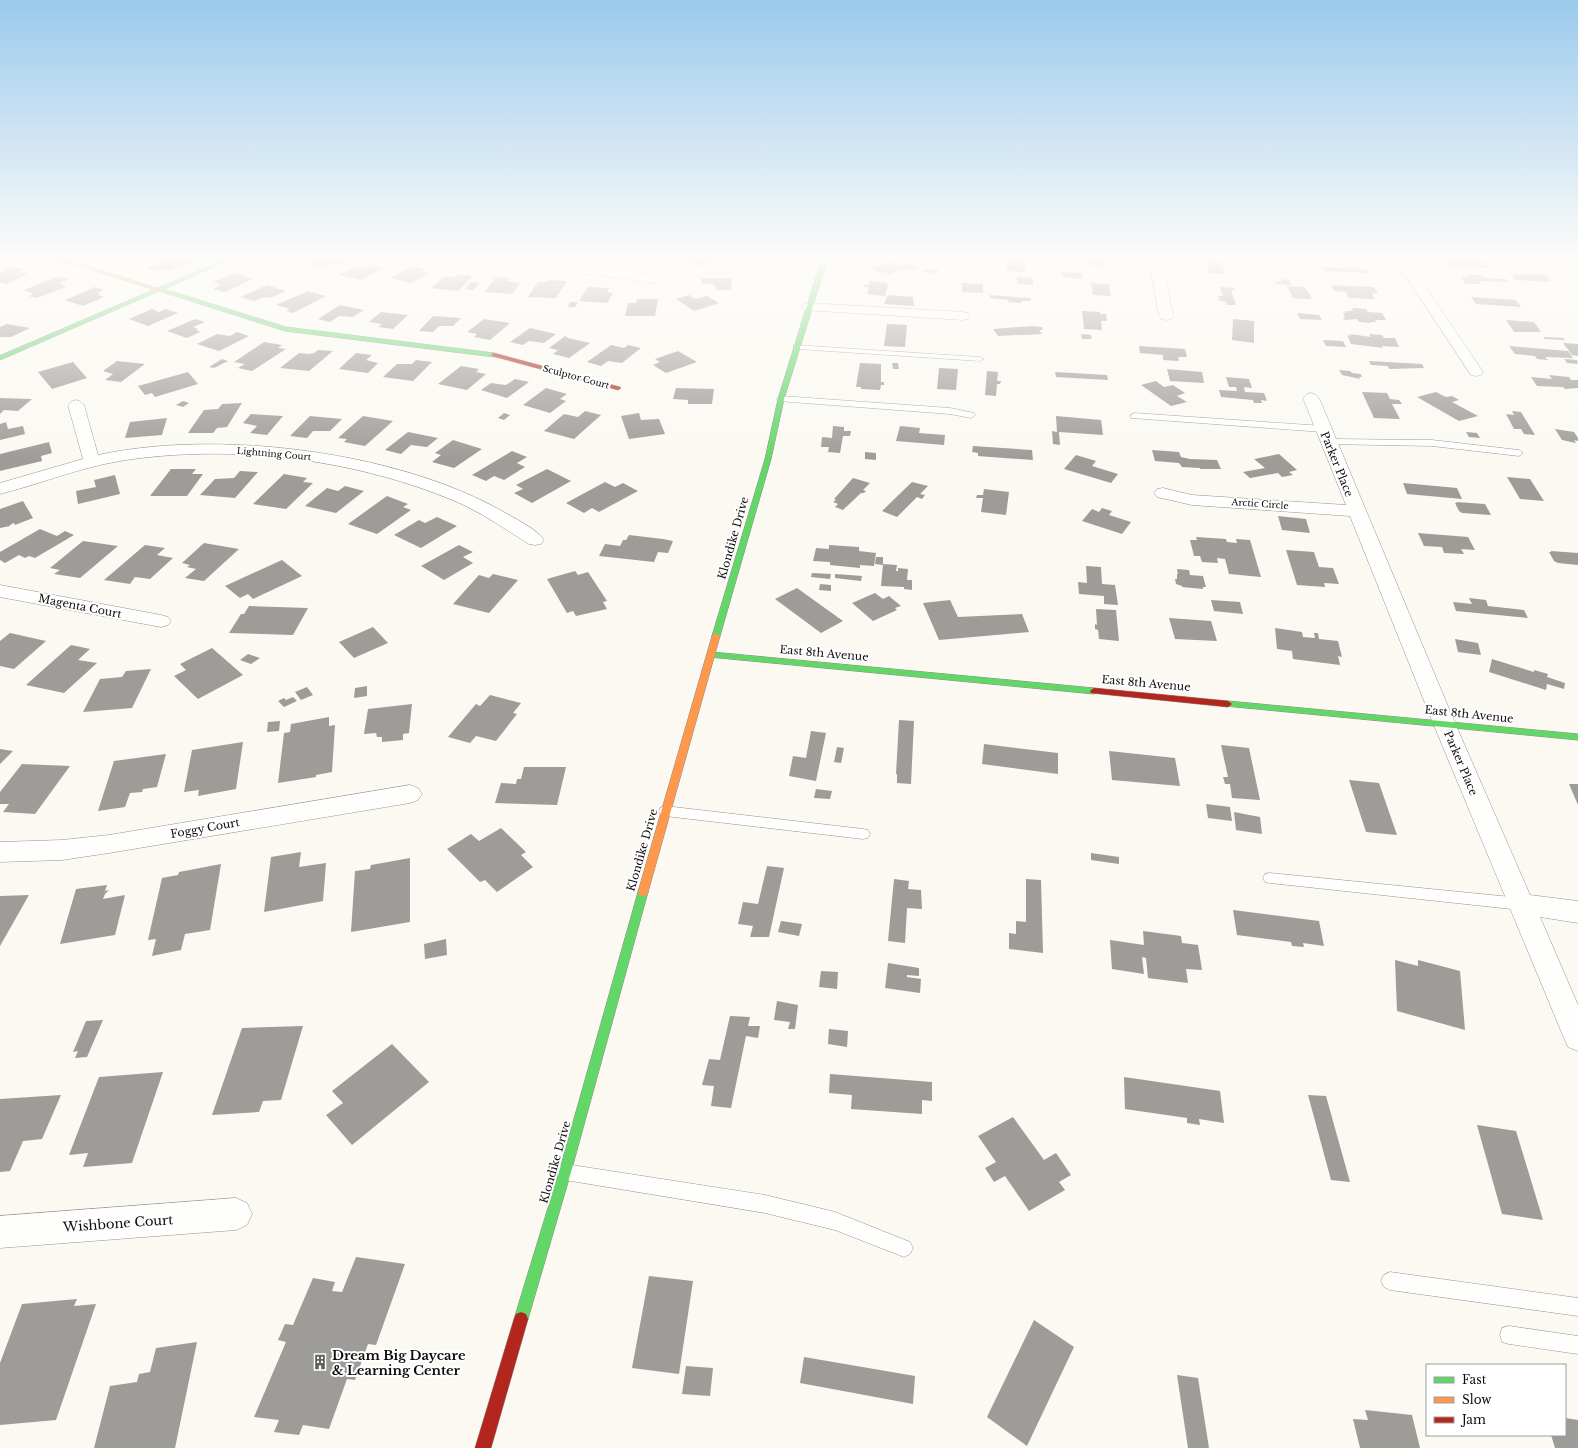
<svg xmlns="http://www.w3.org/2000/svg" width="1578" height="1448" font-family="'Libre Baskerville',serif">
<style>
.building{fill:#9e9c98}
.lines{fill:none;stroke-linecap:round;stroke-linejoin:round}
.lane-casing{stroke:#949390;stroke-width:1}
.street-casing{stroke:#949390;stroke-width:1}
.fast-casing{stroke:#8b8a87;stroke-width:1}
.slow-casing{stroke:#8b8a87;stroke-width:1}
.jam-casing{stroke:#8b8a87;stroke-width:1}
.lane{fill:#fefefd;fill-rule:evenodd}
.street{fill:#fefefd;fill-rule:evenodd}
.fast{fill:#63d668;fill-rule:evenodd}
.slow{fill:#ff974d;fill-rule:evenodd}
.jam{fill:#b3261e;fill-rule:evenodd}
.labels{text-anchor:middle;stroke-width:4;stroke-linejoin:round;paint-order:stroke}
.far-street-label{font-size:9px;fill:#0d0d0d;stroke:#fff}
.street-label{font-size:11px;fill:#0d0d0d;stroke:#fff}
.near-street-label{font-size:13px;fill:#0d0d0d;stroke:#fff}
.near-poi-label{font-size:13px;font-weight:bold;fill:#0d0d0d;stroke:#fff;text-anchor:start}
</style>
<rect width="100%" height="100%" fill="#fbf9f2"/>
<path class="building" d="M171 258H184L194 261 170 271 162 269 158 271 147 268Z
M313 258H350L351 262 315 267Z
M607 258H621L617 262 604 261Z
M642 258H657L654 262 640 261Z
M686 258H720L699 266 686 261 690 259Z
M1089 258H1103L1105 267 1091 266Z
M1007 259 1025 260V272L1007 271Z
M1443 259 1484 261 1490 268 1447 266Z
M1205 260 1221 261 1225 274 1209 273Z
M898 262 901 265 914 263 919 269 892 272 894 274 888 275 886 272 877 273 873 267 885 266 883 263Z
M370 265 383 268 361 280 339 275 357 266 364 267Z
M412 266 426 269 420 272 428 274 411 283 390 278Z
M13 267 26 269 19 272 28 274 7 284 0 282V273Z
M1322 267 1367 269 1369 273 1324 271Z
M936 268 939 273 930 274 929 272 924 273 923 271Z
M1062 272 1082 273V279L1062 277Z
M234 273 253 279 224 292 213 289 220 286 217 285 220 284 213 282Z
M1511 274 1546 275 1551 282 1516 280Z
M457 275 473 276 458 291 431 288 445 276 455 277Z
M1467 275H1482L1485 278 1506 279 1509 282 1478 281 1481 284H1466L1460 277H1469Z
M59 276 69 279 59 283 66 287 42 296 36 298 28 296 34 294 24 290Z
M496 277 511 278 508 281 520 283 512 294 485 292Z
M1017 277 1033 278V285L1017 284Z
M702 278H732L731 290H716L717 287H714V284H701Z
M1281 279 1289 280 1291 285 1276 284 1275 281 1282 282Z
M548 280 567 281 556 298 528 297 538 282H546Z
M870 281 888 283 885 296 867 294 869 287H863L864 285H869Z
M471 282 480 283 473 290 465 289Z
M962 283 983 284V293L962 292Z
M1091 283 1109 284 1111 296 1093 295Z
M267 285 286 291 270 298 264 297 254 301 240 297Z
M1331 285 1374 287 1378 294 1372 293 1375 299 1349 298 1346 292 1334 291Z
M1287 286 1305 287 1312 299 1293 298Z
M95 287 104 290 98 293 100 294 98 295 104 297 83 306 65 300Z
M588 287 609 288 607 292 613 293 607 303 579 301Z
M1220 287 1235 288V290H1231L1236 305H1227L1225 301H1220L1218 296H1223Z
M308 291 326 296 293 313 286 311 290 309 276 305Z
M689 295 695 299 707 296 719 303 694 311 676 299Z
M888 295 913 297 914 306 884 304Z
M990 295 1031 298 1030 301H1022V303L1008 302 1009 300 990 298Z
M1471 297 1516 300 1521 307 1476 304Z
M637 299H658L655 316H625L628 303H636Z
M570 302H578L575 307H568Z
M340 305 364 310 353 317 339 316 330 322 318 319Z
M1352 308 1366 309 1368 312 1382 313 1386 320H1375L1376 322H1370L1371 323 1359 322 1357 319 1345 320 1343 318H1345L1343 312 1346 313 1345 311H1353Z
M152 309 159 312 166 309 178 313 148 326 129 319Z
M1082 311 1100 312V314H1106L1107 321H1101L1102 330 1084 329Z
M381 312 408 315 393 329 378 327 382 324 369 322Z
M1297 313 1319 315 1322 320 1300 319Z
M433 316 461 318 453 326H439L433 332 419 331Z
M195 319 205 322 193 327 198 329 196 330 200 332 187 338 167 331Z
M484 319 510 323 490 340 474 337 477 334 467 332Z
M1233 319 1254 321V343L1232 340Z
M1506 320 1534 322 1541 332H1514Z
M7 324 30 328 11 337H0V327Z
M887 324 907 325 905 347 884 346Z
M1032 326 1042 327 1043 330H1039L1042 334 998 336 993 329Z
M530 328 556 334 544 343 529 341 523 345 510 342Z
M237 332 249 336 219 351 197 344 217 334 230 336Z
M1081 334 1091 335 1092 339H1082Z
M1350 334 1371 337 1369 334 1382 335 1384 338H1395L1399 347 1382 346 1383 348 1351 344 1347 335 1351 336Z
M565 336 568 338 590 343 569 358 553 354 558 350 549 348Z
M1543 337 1563 338 1565 340 1545 339Z
M1323 340 1343 341 1346 347 1326 346Z
M264 342 282 345 278 348 286 349 252 371 238 368 245 364 234 362Z
M1563 343 1578 344V356L1572 355Z
M611 345 624 348 628 345 641 348 622 363 608 361 601 366 587 362Z
M1139 346 1185 349 1187 357H1178L1179 361 1163 360V355L1140 353Z
M1509 346 1568 351 1573 358 1545 357 1548 360 1537 359 1535 356 1515 354Z
M318 350 333 351 309 371 280 368 299 353 309 354 314 353Z
M678 351 697 362 666 373 653 365 660 362 655 359Z
M356 353 372 355 366 360 378 363 368 373 339 369Z
M222 359 228 361 214 368 209 367Z
M1564 359 1577 360 1578 364 1567 363Z
M416 360 432 362 413 381 383 377 397 364H412Z
M117 361 145 364 121 382 105 380 113 374 103 371Z
M1369 361 1422 364 1424 368 1389 369 1388 366 1371 365Z
M73 362 87 378 52 389 38 372Z
M860 363 881 364V382H884V385H881L880 390 861 389V387H856Z
M892 363H898L899 369H893Z
M461 366 479 369 476 372 486 374 467 390 438 384Z
M939 368 958 369 956 390 937 389Z
M1167 369 1202 372 1204 383 1170 381Z
M1339 370 1350 371 1352 373 1361 374 1362 377H1359L1360 379 1342 375Z
M987 371 998 372 997 381H1001L1000 384H997L996 396 985 395Z
M188 372 198 384 155 397 152 393 145 395 138 386Z
M1055 372 1107 375 1108 380 1056 377Z
M1549 375 1569 377 1571 380H1578V388L1565 389 1563 387 1537 386 1531 377 1552 379Z
M1226 377 1249 379 1252 388 1244 387 1245 392 1264 393 1267 401 1261 400 1262 403H1254L1253 400 1221 397 1219 390 1237 391 1236 387H1229Z
M515 379 529 382 507 398 481 390 491 383 506 385Z
M1156 381 1164 387 1173 385 1185 393 1177 396 1187 402 1171 406 1141 385Z
M546 388 567 394 560 399 566 401 550 413 523 405Z
M676 388 714 389 712 404H688V400L673 399Z
M1362 392 1387 393 1390 399 1399 400 1402 404H1392L1400 419 1374 418Z
M1436 392 1446 397 1452 396 1459 400 1452 402 1478 416 1459 421 1417 397Z
M0 398 32 399 18 411 4 410 0 414Z
M183 401 189 403 183 407 176 405Z
M242 403 227 427 217 428 213 433H188L204 410 218 409 222 404Z
M585 411 601 415 574 439 544 431 564 414 578 417Z
M1512 411 1521 412 1535 435 1524 434 1521 429H1514L1506 414 1514 415Z
M504 413 510 415 504 420 498 418Z
M639 413 641 420 659 419 665 434 629 439 621 416Z
M251 414 283 416 267 435 250 433 257 426 243 423Z
M310 416 342 419 330 431H313L307 438 290 436Z
M363 416 393 421 365 446 344 442 347 439 338 438Z
M1056 416 1101 420 1103 435 1059 432 1060 445 1053 444 1052 431 1057 432Z
M167 418 162 435 125 438 130 422Z
M6 422 8 429 23 426 25 434 0 440V424Z
M833 426 844 427V431H851L850 436H843L840 453 828 452 829 447H821L822 437 832 438Z
M900 426 920 428 919 433 945 435 944 445 896 441Z
M1555 429 1574 432 1578 438V441L1574 440 1576 443 1562 440Z
M408 432 438 438 427 447 411 445 401 454 385 450Z
M1466 432 1477 433 1480 438 1469 437Z
M453 440 482 449 454 468 432 462 441 455 435 453Z
M49 442 52 453 41 456 42 461 0 471V454Z
M973 446 1032 450 1033 460 978 456V453L972 452Z
M1152 450 1179 452 1181 457 1190 459 1217 460 1221 469H1200V468L1182 467 1179 463 1155 461Z
M512 451 527 457 517 463 525 467 504 480 494 476 486 481 472 475Z
M865 452 876 453V460L865 459Z
M1279 454 1297 470 1289 472 1293 475 1282 477 1278 473 1250 478 1243 472 1265 468 1254 459Z
M1076 455 1096 461 1092 466 1118 474 1111 483 1064 469Z
M171 469H196L192 474H203L187 496H150Z
M547 469 571 481 532 503 514 493 523 489 516 485Z
M240 471 258 472 235 498 200 495 215 479 234 478Z
M284 474 307 478 303 482 313 483 286 509 253 504Z
M115 475 120 494 78 504 76 491 96 487 94 480Z
M1507 477 1530 479 1544 501 1520 499Z
M853 478 870 483 863 490 866 491 864 493H861L843 510 835 507 838 504 833 502 836 500 834 499Z
M605 482 615 487 623 483 638 491 599 512 592 508 584 513 566 503Z
M912 482 928 486 920 494 925 495 922 499 917 497 897 517 882 511Z
M1403 483 1457 488 1462 499 1407 494Z
M345 486 364 491 336 513 305 506 327 488 338 491Z
M984 489 1009 492 1006 515 981 512 983 498H976L977 495H983Z
M387 496 408 504 403 507 411 510 377 534 348 524Z
M23 501 33 518 15 525 14 523 10 525V526L0 528V509Z
M1456 502 1485 504 1491 515 1462 513 1459 511 1455 503H1457Z
M1102 508 1112 511 1109 515 1131 522 1122 534 1082 521 1092 509 1099 512Z
M1278 516 1306 519 1310 533 1282 530Z
M437 517 457 526 421 548 394 535 419 520 425 523Z
M40 529 57 536 65 531 74 535 35 558 29 556 25 558 19 555 5 563 0 560V552Z
M1418 533 1468 537 1475 550 1461 549 1464 554 1444 553 1442 547 1424 546Z
M629 535 663 539 673 541 668 553 658 552 654 562 599 556 605 544 620 546 623 540H626Z
M1196 537 1226 539 1227 542 1237 543 1236 539 1250 540 1261 577 1229 574 1225 559 1217 558 1218 563 1202 562 1200 556H1194L1190 540H1197Z
M83 541 118 546 80 578 54 574 60 570 50 568Z
M204 543 239 549 204 581 185 578 196 569 187 567 190 565 182 563Z
M145 545 165 548 157 555 173 558 150 579 135 577 130 584 104 580Z
M459 545 473 552 463 557 473 563 444 580 421 566Z
M829 545 859 547V551L876 553 874 566 860 565V568L830 565V562L813 561 816 548 829 549Z
M1286 550 1314 552 1319 567 1333 568 1339 584 1324 583 1325 587 1297 585Z
M1551 551 1578 553V565L1558 563 1554 561 1549 552H1551Z
M876 557H883V565L875 564Z
M282 560 302 576 253 599 248 594 240 598 225 586Z
M883 564 897 565 896 571H898V568L908 569 907 580H912V590L904 589V587L881 586Z
M1086 566 1101 567 1102 584 1115 585 1118 605 1104 604V596L1079 594 1078 582 1087 583Z
M1177 569 1189 570 1190 575 1203 576 1206 587H1203V589L1182 587V586L1176 584 1175 579H1177V574H1178Z
M575 571 578 575 588 572 607 601 603 602 607 609 576 616 573 611 567 613 547 579Z
M812 573 831 574 830 579 811 577Z
M493 574 518 580 489 613 453 604 479 575 489 578Z
M835 574 862 576 861 581 835 578Z
M820 584 831 585V591L819 590Z
M797 588 843 621 821 633 775 599Z
M875 593 883 599 889 596 901 606 895 608 897 610 873 621 852 603Z
M1469 598 1486 600 1488 606 1524 610 1528 618 1456 611 1453 602 1472 604Z
M950 600 958 617 1022 614 1029 632 939 640 923 603Z
M1211 600 1240 602 1243 614 1214 611Z
M249 606 308 608 293 635 229 633 241 614H244Z
M1096 609 1116 610 1119 641 1099 639 1098 630 1095 629V624L1097 625Z
M1169 618 1211 621 1217 641 1175 639Z
M373 627 388 643 354 658 339 642Z
M1275 628 1302 632 1303 637 1315 638 1314 633H1318L1319 639 1338 641 1342 657 1338 656 1340 665 1293 659 1292 651 1277 649Z
M10 633 46 641 14 669 0 666V641Z
M1455 639 1478 643 1481 655 1458 652Z
M71 645 90 649 78 660 97 663 64 693 26 685Z
M212 648 243 675 198 699 174 676 186 670 180 664Z
M248 654 260 658 251 664 240 660Z
M1492 659 1534 672V670L1548 674 1547 677 1565 683 1564 689 1547 684 1546 690 1489 672Z
M151 669 132 708 83 712 100 679 122 677 126 671Z
M367 686V696L354 698 355 688Z
M307 687 313 695 301 700 295 692Z
M490 695 521 703 513 713 517 714 496 741 476 736 470 743 448 737 476 704 480 706Z
M293 697 297 701 284 707 278 701 284 698 286 700Z
M412 704 409 733 403 734V740L382 742V737H377L376 733 364 734 368 709Z
M329 717V726L335 725 332 772 316 775V777L278 783 284 733 290 732 291 724Z
M899 720 914 721 911 784 897 783V774H896Z
M280 721 279 731 267 732 268 722Z
M811 731 826 733 816 781 789 776 793 756 806 758Z
M243 742 236 789 198 796 199 790 184 792 192 750Z
M984 744 1058 753V774L982 764Z
M1221 745 1249 748 1260 800 1232 798 1230 784H1225L1223 777H1228Z
M837 747 844 748 841 763 834 762Z
M0 749 13 751 0 764Z
M1109 751 1175 758 1180 786 1112 780Z
M166 754 157 787 143 789 142 792 130 793 125 807 98 811 114 761Z
M22 764 70 766 35 814 3 812 9 804H0V792Z
M524 767H566L557 805 495 803 501 783 516 784 517 779H521Z
M1349 780 1379 783 1397 835 1366 832Z
M1569 784H1578V805Z
M816 789 832 791 830 799 814 798Z
M1206 804 1230 807 1232 821 1208 818Z
M1234 812 1260 817 1262 834 1236 830Z
M501 828 526 852 521 855 533 867 497 892 485 880 480 882 447 849 471 834 479 841Z
M301 852 299 867 326 863 323 901 264 912 271 857Z
M1091 853 1119 857V864L1091 860Z
M410 858V922L351 932 355 871 370 869 371 865Z
M221 864 210 930 185 934 181 950 152 956 156 939 148 940 162 878 178 875 179 872Z
M767 866 784 868 769 937H750L753 926 738 924 743 902 758 904Z
M894 879 909 881 908 889 921 890 922 909 907 908 905 943 888 941Z
M1026 879 1041 880 1043 953 1009 949V933L1016 934V921L1026 922Z
M107 885 105 891 109 890 105 894 103 899 125 895 115 935 60 944 76 889Z
M29 895 0 946V896Z
M1233 910 1319 921 1324 946 1303 943 1304 947 1292 946 1291 942 1237 935Z
M781 921 802 924 799 936 778 932Z
M1143 931 1181 936 1182 943 1198 945 1202 970 1186 969 1188 983 1148 978 1146 958 1142 957 1144 974 1112 969 1110 940 1144 945Z
M446 939 447 955 425 959 424 944Z
M1395 960 1418 966V960L1460 971 1465 1030 1397 1011Z
M888 963 919 968V976L907 975V977L921 979 920 993 885 988Z
M821 971 838 972 837 989 819 987Z
M777 1001 798 1005 795 1029H788L790 1022 774 1020Z
M730 1016 750 1017 748 1026H760L758 1038 746 1036 731 1108 711 1106 714 1086 702 1085 709 1059 720 1060Z
M103 1020 87 1057 75 1058 78 1051 73 1052 86 1021Z
M303 1026 281 1100 263 1101 259 1112 212 1115 242 1028Z
M829 1029 848 1031 847 1047 828 1044Z
M392 1044 429 1082 352 1145 326 1115 343 1103 332 1091Z
M163 1072 132 1163 83 1167 88 1153 69 1155 99 1077Z
M830 1074 932 1082V1101L922 1100V1114L851 1109 852 1095 829 1093Z
M1124 1077 1220 1091 1224 1123 1199 1119 1200 1125 1187 1123V1118L1125 1109Z
M61 1095 42 1139 23 1141 10 1171 0 1172V1099Z
M1308 1095 1326 1096 1350 1182 1331 1180Z
M1013 1117 1044 1160 1056 1153 1071 1175 1059 1182 1065 1190 1029 1211 1005 1176 994 1182 985 1168 996 1162 978 1136Z
M1477 1125 1516 1131 1543 1220 1502 1214Z
M356 1257 405 1264 376 1345 368 1344 355 1380 347 1379 329 1429 303 1425 299 1435 274 1432 279 1420 254 1417 286 1342 278 1340 285 1324 293 1325 313 1278 335 1282 332 1291 342 1292Z
M649 1276 693 1281 679 1374 632 1368Z
M77 1299 74 1306 96 1304 56 1420 0 1425V1363L22 1304Z
M1034 1320 1074 1347 1027 1446 987 1417Z
M197 1342 175 1448H94L110 1386 137 1382 139 1374 150 1372 156 1348Z
M804 1357 915 1376 913 1404 800 1383Z
M686 1366 713 1368 710 1396 682 1394Z
M1177 1375 1198 1378 1209 1448H1188Z
M1365 1410 1412 1415 1420 1448H1360L1353 1419 1368 1420Z
M1565 1418 1578 1420V1448H1555L1551 1435H1565Z"/>
<g class="lines">
<g class="lane-casing">
<path id="lane" d="M794 345 980 357 984 359 980 361 797 349H794Z
M781 396 950 408 974 413 975 415 971 418 950 414 778 401 777 399Z
M1134 413 1323 426 1327 429 1323 432 1131 418 1130 416Z
M1329 439 1432 440 1519 450 1523 453 1519 456 1432 446 1326 444 1325 442 1326 440Z
M665 806 863 829 868 830 870 834 868 838 863 839 665 816 660 814 659 811 660 808Z
M1270 873 1521 898 1526 900 1528 904 1526 908 1521 910 1270 883 1265 882 1263 878 1265 874Z
M565 1164 765 1195 835 1212 910 1242 913 1248 910 1254 904 1257 835 1230 765 1213 565 1180 559 1178 557 1172 559 1166Z
M1390 1272 1578 1298V1316L1390 1290 1384 1287 1381 1281 1384 1275Z
M1509 1326 1578 1336V1354L1509 1344 1502 1342 1500 1335 1502 1328Z"/>
</g>
<g class="street-casing">
<path id="street" d="M429 258H455L597 267 653 275 658 276 659 279 658 282 653 283 597 275 464 267 431 261Z
M1149 258H1161L1173 316 1171 319 1166 320 1161 319 1159 316Z
M1394 258H1406L1483 372 1481 375 1476 376 1471 375Z
M809 303 963 312 968 313 970 316 968 319 963 320 804 310 802 307 804 304Z
M1311 393 1316 395 1319 398 1455 723 1530 895 1578 901V923L1540 917 1578 1005V1051L1568 1047 1564 1038 1433 723 1350 516 1192 505 1157 497 1154 493 1157 489 1163 488 1192 495 1346 505 1303 398 1306 395Z
M76 400 81 402 84 405 98 455C217 429 396 451 502 511 514 518 537 529 544 540L541 544 535 545 529 544C508 531 488 517 466 506 362 459 232 443 120 461 78 468 40 484 0 494V483L83 459 68 405 71 402Z
M0 585 161 615 168 617 171 621 168 625 161 627 0 597Z
M410 785 418 788 422 794 418 800 410 803 109 853 62 860 0 862V842L62 840 109 835Z
M236 1198 247 1203 252 1214 247 1225 236 1230 0 1248V1216Z"/>
</g>
<g class="fast-casing">
<path id="fast" d="M228 258H235L164 289 286 327 494 353 497 355 494 357 285 331 159 291 0 360V356Z
M822 258H828L784 399 771 459 720 636 719 638H713L712 636 765 459 778 399Z
M712 652 1094 688 1098 691 1094 694 709 657 708 655 709 653Z
M1228 701 1578 734V740L1225 706 1224 704 1225 702Z
M643 888 647 889 648 892 571 1172 528 1319 526 1324 521 1326 516 1324 514 1319 559 1172 638 892 639 889Z"/>
</g>
<g class="slow-casing">
<path id="slow" d="M40 258H49L79 263 163 290 158 291 76 265 42 260Z
M716 633 720 636 648 892 647 895 643 896 639 895 638 892 712 636Z"/>
</g>
<g class="jam-casing">
<path id="jam" d="M494 353 620 387 621 388 618 390 492 356V354Z
M1094 688 1228 701 1232 704 1228 707 1091 693 1090 691Z
M521 1312 526 1314 528 1319 491 1448H475L514 1319 516 1314Z"/>
</g>
<use href="#lane" class="lane"/>
<use href="#street" class="street"/>
<use href="#fast" class="fast"/>
<use href="#slow" class="slow"/>
<use href="#jam" class="jam"/>
</g>
<linearGradient id="sky" x2="0" y2="1"><stop stop-color="#9bcaed"/><stop offset="0.56" stop-color="#fdfcf9"/><stop offset="1" stop-color="#fdfcf9" stop-opacity="0"/></linearGradient>
<rect width="1578" height="460" fill="url(#sky)"/>
<defs>
<g id="building-bare" transform="scale(1.2)"><path d="M-4-6H4V6H1V3H-1V6H-4ZM-2.5-4.3h1.7v1.8h-1.7ZM.8-4.3h1.7v1.8H.8ZM-2.5-1h1.7V.8h-1.7ZM.8-1h1.7V.8H.8Z" fill="#60605d" stroke="#fff" stroke-width="2.5" paint-order="stroke"/></g>
</defs>
<g fill-rule="evenodd">
<use href="#building-bare" x="320" y="1362"/>
</g>
<g class="labels">
<g class="far-street-label">
<text transform="translate(576 377) rotate(15)" y="3">Sculptor Court</text>
<text transform="translate(274 454) rotate(5)" y="3">Lightning Court</text>
<text transform="translate(1260 504) rotate(4)" y="3">Arctic Circle</text>
</g>
<g class="street-label">
<text transform="translate(1337 464) rotate(68)" y="4">Parker Place</text>
<text transform="translate(733 538) rotate(-74)" y="4">Klondike Drive</text>
<text transform="translate(80 606) rotate(11)" y="4">Magenta Court</text>
<text transform="translate(824 653) rotate(5)" y="4">East 8th Avenue</text>
<text transform="translate(1146 683) rotate(5)" y="4">East 8th Avenue</text>
<text transform="translate(1469 714) rotate(6)" y="4">East 8th Avenue</text>
<text transform="translate(1461 763) rotate(67)" y="4">Parker Place</text>
<text transform="translate(205 828) rotate(-10)" y="4">Foggy Court</text>
<text transform="translate(642 850) rotate(-74)" y="4">Klondike Drive</text>
<text transform="translate(555 1162) rotate(-74)" y="4">Klondike Drive</text>
</g>
<g class="near-street-label">
<text transform="translate(118 1223) rotate(-4)" y="5">Wishbone Court</text>
</g>
<g class="near-poi-label">
<text x="332" y="1360">Dream Big Daycare<tspan x="332" dy="15">&amp; Learning Center</tspan></text>
</g>
</g>
<rect x="1426" y="1364" width="140" height="72" fill="#ffffff" stroke="#9e9e9e"/>
<rect x="1434" y="1377" width="20" height="6" fill="#63d668" stroke="#9e9e9e"/>
<text x="1462" y="1384" font-size="12" fill="#0d0d0d">Fast</text>
<rect x="1434" y="1397" width="20" height="6" fill="#ff974d" stroke="#9e9e9e"/>
<text x="1462" y="1404" font-size="12" fill="#0d0d0d">Slow</text>
<rect x="1434" y="1417" width="20" height="6" fill="#b3261e" stroke="#9e9e9e"/>
<text x="1462" y="1424" font-size="12" fill="#0d0d0d">Jam</text>
</svg>
